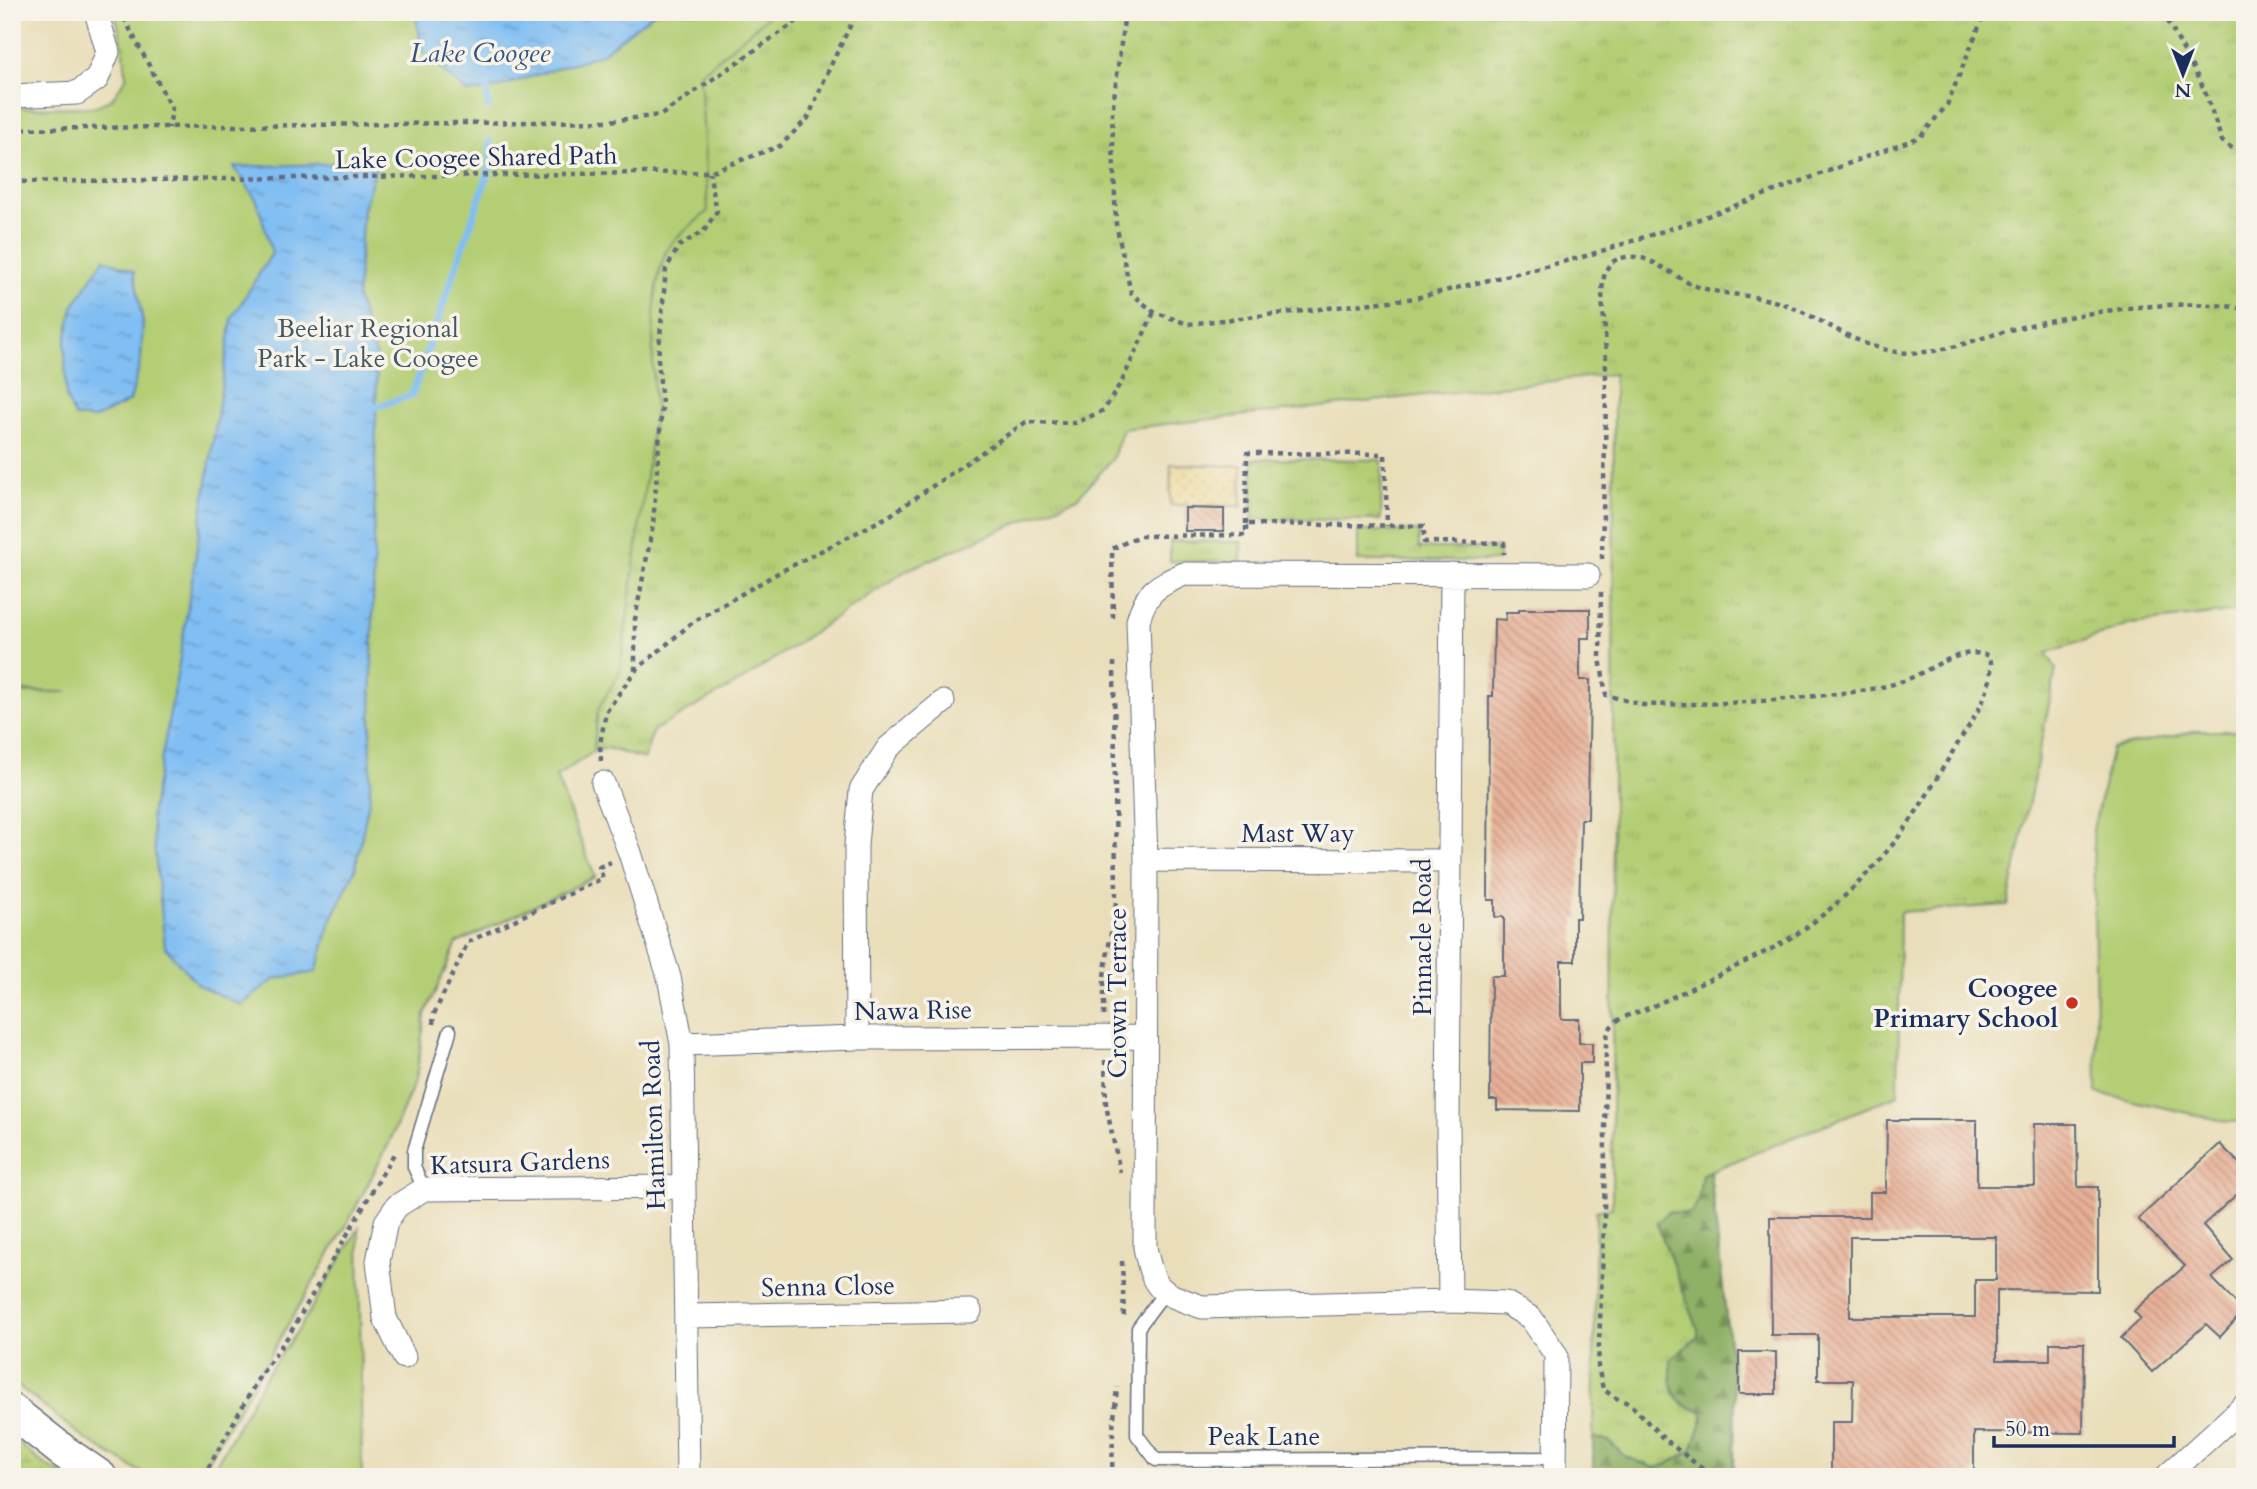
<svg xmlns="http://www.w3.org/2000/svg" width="2257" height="1489" font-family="Cardo,serif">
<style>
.grass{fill:url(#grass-tufts);stroke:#687e69;stroke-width:2}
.forest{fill:url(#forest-firs);stroke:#557062;stroke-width:2}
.wetland{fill:url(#wetland-marsh);stroke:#687e69;stroke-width:2}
.sand{fill:url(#sand-dots);stroke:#84847e;stroke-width:2}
.park{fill:#b4ce74;stroke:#687e69;stroke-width:2}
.water{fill:url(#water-ripples);stroke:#4e76a8;stroke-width:2}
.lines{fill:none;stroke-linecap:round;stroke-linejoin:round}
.stream{stroke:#80bef3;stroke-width:7}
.building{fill:url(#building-back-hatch);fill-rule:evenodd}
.lane-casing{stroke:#636c7e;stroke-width:15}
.street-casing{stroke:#636c7e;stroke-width:25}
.secondary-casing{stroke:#636c7e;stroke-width:36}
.path{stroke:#636c7e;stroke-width:4.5;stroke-dasharray:5 5;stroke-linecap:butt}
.lane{stroke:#fff;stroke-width:12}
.street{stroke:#fff;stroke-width:23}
.secondary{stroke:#fff;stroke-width:33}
.poi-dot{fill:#c8321e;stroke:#f7f3e8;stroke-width:2.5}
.labels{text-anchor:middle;stroke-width:7;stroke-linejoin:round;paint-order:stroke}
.street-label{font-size:26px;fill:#1b2f5e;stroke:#f7f3e8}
.park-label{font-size:26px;fill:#415764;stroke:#f7f3e8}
.poi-label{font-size:26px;font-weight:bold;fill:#1b2f5e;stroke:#f7f3e8;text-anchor:end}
.water-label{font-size:28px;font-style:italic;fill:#345383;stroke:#f7f3e8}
</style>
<defs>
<pattern id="grass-tufts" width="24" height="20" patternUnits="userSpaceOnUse" patternTransform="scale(1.75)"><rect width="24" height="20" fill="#b4ce74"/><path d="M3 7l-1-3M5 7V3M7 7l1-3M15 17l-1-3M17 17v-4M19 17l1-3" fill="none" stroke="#9ab167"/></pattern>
<pattern id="forest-firs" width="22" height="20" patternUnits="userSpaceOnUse" patternTransform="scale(1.75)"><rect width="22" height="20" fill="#8fb166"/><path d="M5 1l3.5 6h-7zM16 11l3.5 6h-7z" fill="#749057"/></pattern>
<pattern id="wetland-marsh" width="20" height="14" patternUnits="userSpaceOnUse" patternTransform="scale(1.75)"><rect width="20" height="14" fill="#b4ce74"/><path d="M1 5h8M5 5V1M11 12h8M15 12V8" fill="none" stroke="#9ab167"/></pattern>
<pattern id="sand-dots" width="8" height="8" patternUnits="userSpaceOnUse" patternTransform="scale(1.75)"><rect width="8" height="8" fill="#eeda9e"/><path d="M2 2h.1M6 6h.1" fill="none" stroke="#ccbb8a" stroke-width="1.8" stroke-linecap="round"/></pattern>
<pattern id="water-ripples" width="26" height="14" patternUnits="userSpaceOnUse" patternTransform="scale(1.75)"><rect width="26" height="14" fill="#80bef3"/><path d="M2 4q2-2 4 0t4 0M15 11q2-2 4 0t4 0" fill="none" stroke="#689bc8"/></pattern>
<pattern id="building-back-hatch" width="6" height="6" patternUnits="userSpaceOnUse" patternTransform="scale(1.75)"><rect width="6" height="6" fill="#e8b096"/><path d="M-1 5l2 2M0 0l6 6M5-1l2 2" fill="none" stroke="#bb907e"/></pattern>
</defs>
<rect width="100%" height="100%" fill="#f7f3e8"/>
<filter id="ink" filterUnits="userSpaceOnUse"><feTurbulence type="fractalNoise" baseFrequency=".0143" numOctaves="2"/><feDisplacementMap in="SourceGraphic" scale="14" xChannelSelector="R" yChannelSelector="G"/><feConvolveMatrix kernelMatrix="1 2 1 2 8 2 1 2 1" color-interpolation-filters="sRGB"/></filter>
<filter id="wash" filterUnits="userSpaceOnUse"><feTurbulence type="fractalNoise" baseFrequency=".00686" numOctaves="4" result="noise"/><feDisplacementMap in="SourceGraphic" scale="28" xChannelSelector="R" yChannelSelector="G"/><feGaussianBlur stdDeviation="1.57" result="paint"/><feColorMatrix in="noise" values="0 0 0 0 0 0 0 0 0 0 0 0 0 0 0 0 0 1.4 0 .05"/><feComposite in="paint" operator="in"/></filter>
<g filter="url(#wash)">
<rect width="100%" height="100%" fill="#e9deb9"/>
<path class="grass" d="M655 12H2245V610L2132 624 2047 653 2056 669 2008 905 1900 912 1898 1095 1703 1174 1698 1202 1689 1214 1668 1212 1657 1223 1698 1329V1337L1671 1360 1702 1411 1703 1418 1693 1449 1666 1465 1654 1468 1624 1456 1609 1441 1593 1438 1596 1211 1612 1208 1614 374 1123 429 1112 460 1077 498 907 570 741 681 653 731 644 759 607 748 568 758 556 777 595 877 457 943 425 1014 416 1078 389 1143 345 1228 198 1477H149L85 1439 76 1242Z
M1253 459 1382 460 1381 520 1252 519Z
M1358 531H1419V548H1499V561H1358Z
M1170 541 1241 542V562L1170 561Z"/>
<path class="forest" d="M1710 1171 1735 1396 1734 1477H1593V1438L1609 1441 1624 1456 1654 1468 1666 1465 1693 1449 1703 1418 1702 1411C1671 1405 1670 1387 1671 1359L1698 1337V1329L1657 1223 1668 1212 1690 1214 1698 1202 1702 1174Z"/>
<path class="wetland" d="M12 1438 41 1462 66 1477H12Z"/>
<path class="sand" d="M1171 464 1242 466 1241 506 1170 505Z"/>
<path class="park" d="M115 12H773L700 74 708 211C696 222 681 232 671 244 649 269 652 376 655 410L620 672 598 709 593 752 556 777 595 877 457 943 425 1014 416 1078 389 1143 345 1228 198 1477H149L85 1439 12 1381V693L69 692 12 691V108L94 107 112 99 126 78 124 53Z
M2198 731H2245V1121L2229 1122 2097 1093 2093 830 2112 748Z
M359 1228 362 1477H209L267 1374 300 1327Z"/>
<path class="water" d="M415 12H655L601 54 493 89 468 93 423 53Z
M378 162 363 209 357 298 377 358 370 796 355 870 331 921 316 972 275 979 241 1005 198 985 165 947 151 815 179 664 232 318 272 253 257 201 234 167Z
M104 259 134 271 143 323 141 360 130 401 94 419 75 417 66 397 65 344 73 307Z"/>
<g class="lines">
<path class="stream" d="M487 90 488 107
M376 407 412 395 491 165 490 141"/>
</g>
<g id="blocks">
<path class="building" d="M1185 508 1224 509V531H1185Z
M1519 609H1590V638H1580V680H1590L1588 819H1581L1579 918H1575V961H1561V1019H1579V1043H1592V1063H1580V1111L1497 1110V1100H1490L1491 976H1504V917H1495V900H1488L1489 696H1493L1494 619 1506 620V612H1519Z
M1887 1120H1977V1186H2035L2034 1124H2077L2078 1187H2098V1291L1997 1290V1360H2050V1343H2084L2083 1433 1974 1432V1477H1831V1422H1852L1853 1380H1818V1335H1771L1770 1217H1870V1192H1886ZM1850 1237H1996V1280H1975V1317H1850Z
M2220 1144 2245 1169V1187L2203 1225 2233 1260 2212 1278 2244 1311 2220 1337 2206 1324 2152 1372 2121 1338 2141 1319 2134 1311 2185 1266 2138 1219Z
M1739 1352H1776V1394H1739Z"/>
</g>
</g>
<g filter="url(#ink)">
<use href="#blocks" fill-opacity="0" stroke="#636c7e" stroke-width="2"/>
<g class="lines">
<g class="lane-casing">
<path id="lane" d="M424 1189 414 1167V1151L450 1031
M1164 1293 1138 1328 1137 1435 1156 1460 1554 1458"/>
</g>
<g class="street-casing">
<path id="street" d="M12 96 77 93 97 79 108 52 96 12
M603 783 630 853 669 977 682 1044 688 1477
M1146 860 1450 861
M857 1038 856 845 861 790 888 748 943 702
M682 1044 857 1038 1144 1037
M1450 1301 1448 1126 1452 574
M687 1316 970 1311
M404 1357 385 1318 378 1261 386 1222 397 1206 424 1189 683 1187
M1555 1477 1556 1355 1531 1318 1506 1303 1450 1301 1202 1307C1160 1292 1154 1293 1145 1247L1146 860 1138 621C1146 591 1157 586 1184 574L1588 575
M2166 1477 2245 1405"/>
</g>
<g class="secondary-casing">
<path id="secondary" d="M12 1411 64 1452 100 1477"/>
</g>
<path class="path" d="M1125 12 1112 114 1116 224 1131 293 1154 312 1188 324 1416 298 1586 256 1694 221 1920 137 1947 105 1985 12
M2163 12 2204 89 2222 141 2245 157
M124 18 172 109 169 128
M12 129 609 121 661 115 810 12
M12 182 709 172 780 146 808 118 829 69 857 12
M1246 524 1247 453 1385 454 1387 526
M1602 559C1603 484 1608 407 1605 332 1604 313 1597 280 1610 264 1618 256 1635 255 1645 259 1665 266 1681 282 1702 288 1730 296 1762 295 1789 306 1824 320 1854 344 1891 351 1934 359 1973 339 2014 329 2075 313 2184 296 2245 309
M1601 592 1600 658 1606 695 1643 705C1701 704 1758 703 1815 696 1843 693 1873 691 1900 682 1930 673 1958 644 1990 656 1997 688 1971 722 1955 748 1934 782 1914 820 1888 850 1853 892 1810 931 1761 954 1725 972 1688 990 1651 1007 1640 1012 1626 1015 1617 1021 1608 1028 1607 1034 1606 1044L1604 1227 1598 1367 1603 1389 1614 1397 1630 1404 1664 1439 1703 1469 1708 1477
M1113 618 1112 549 1139 536 1246 535V524L1424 526V542L1504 543V554
M635 671 693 622 778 573 889 516 1026 422 1076 423 1104 410 1123 379 1154 312
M601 761 600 744 606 712 635 671V619L653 525 662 404 658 359 666 269 679 246 704 231 717 211 709 172
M1104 1016V976L1116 902 1114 662
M433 1024 434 1014 468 942 603 878 599 867 611 862
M1105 1060 1106 1105 1120 1172
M1122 1261 1124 1319
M203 1477 258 1379 289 1335 395 1152
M1112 1477 1113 1429 1117 1387"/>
<use href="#lane" class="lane"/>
<use href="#street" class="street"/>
<use href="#secondary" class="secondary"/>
</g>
</g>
<circle class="poi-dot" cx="2072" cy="1003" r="7"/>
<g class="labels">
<g class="street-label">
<text transform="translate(476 157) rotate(-1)" y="9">Lake Coogee Shared Path</text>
<text x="1298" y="842">Mast Way</text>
<text transform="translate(1422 937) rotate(-90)" y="9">Pinnacle Road</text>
<text transform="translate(1117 993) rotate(-90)" y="9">Crown Terrace</text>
<text transform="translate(913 1010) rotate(-1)" y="9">Nawa Rise</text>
<text transform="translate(653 1125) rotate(-92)" y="9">Hamilton Road</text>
<text transform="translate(520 1162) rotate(-2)" y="9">Katsura Gardens</text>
<text transform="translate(828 1286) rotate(-1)" y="9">Senna Close</text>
<text x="1264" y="1445">Peak Lane</text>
</g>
<g class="park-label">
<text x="368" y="337">Beeliar Regional<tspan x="368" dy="30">Park - Lake Coogee</tspan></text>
</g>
<g class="poi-label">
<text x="2058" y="997">Coogee<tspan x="2058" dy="30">Primary School</tspan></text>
</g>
<g class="water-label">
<text x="480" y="62">Lake Coogee</text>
</g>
</g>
<rect width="2257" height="1489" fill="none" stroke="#f7f3e8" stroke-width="42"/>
<g transform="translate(2183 74) rotate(180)" stroke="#f7f3e8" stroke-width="5" paint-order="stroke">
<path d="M0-5L12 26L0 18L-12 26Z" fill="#1b2f5e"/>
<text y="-10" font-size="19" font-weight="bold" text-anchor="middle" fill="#1b2f5e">N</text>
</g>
<path d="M1994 1436v10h180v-10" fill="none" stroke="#1b2f5e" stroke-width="3.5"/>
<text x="2005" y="1436" font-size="21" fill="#1b2f5e" stroke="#f7f3e8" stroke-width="5" paint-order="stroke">50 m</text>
</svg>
